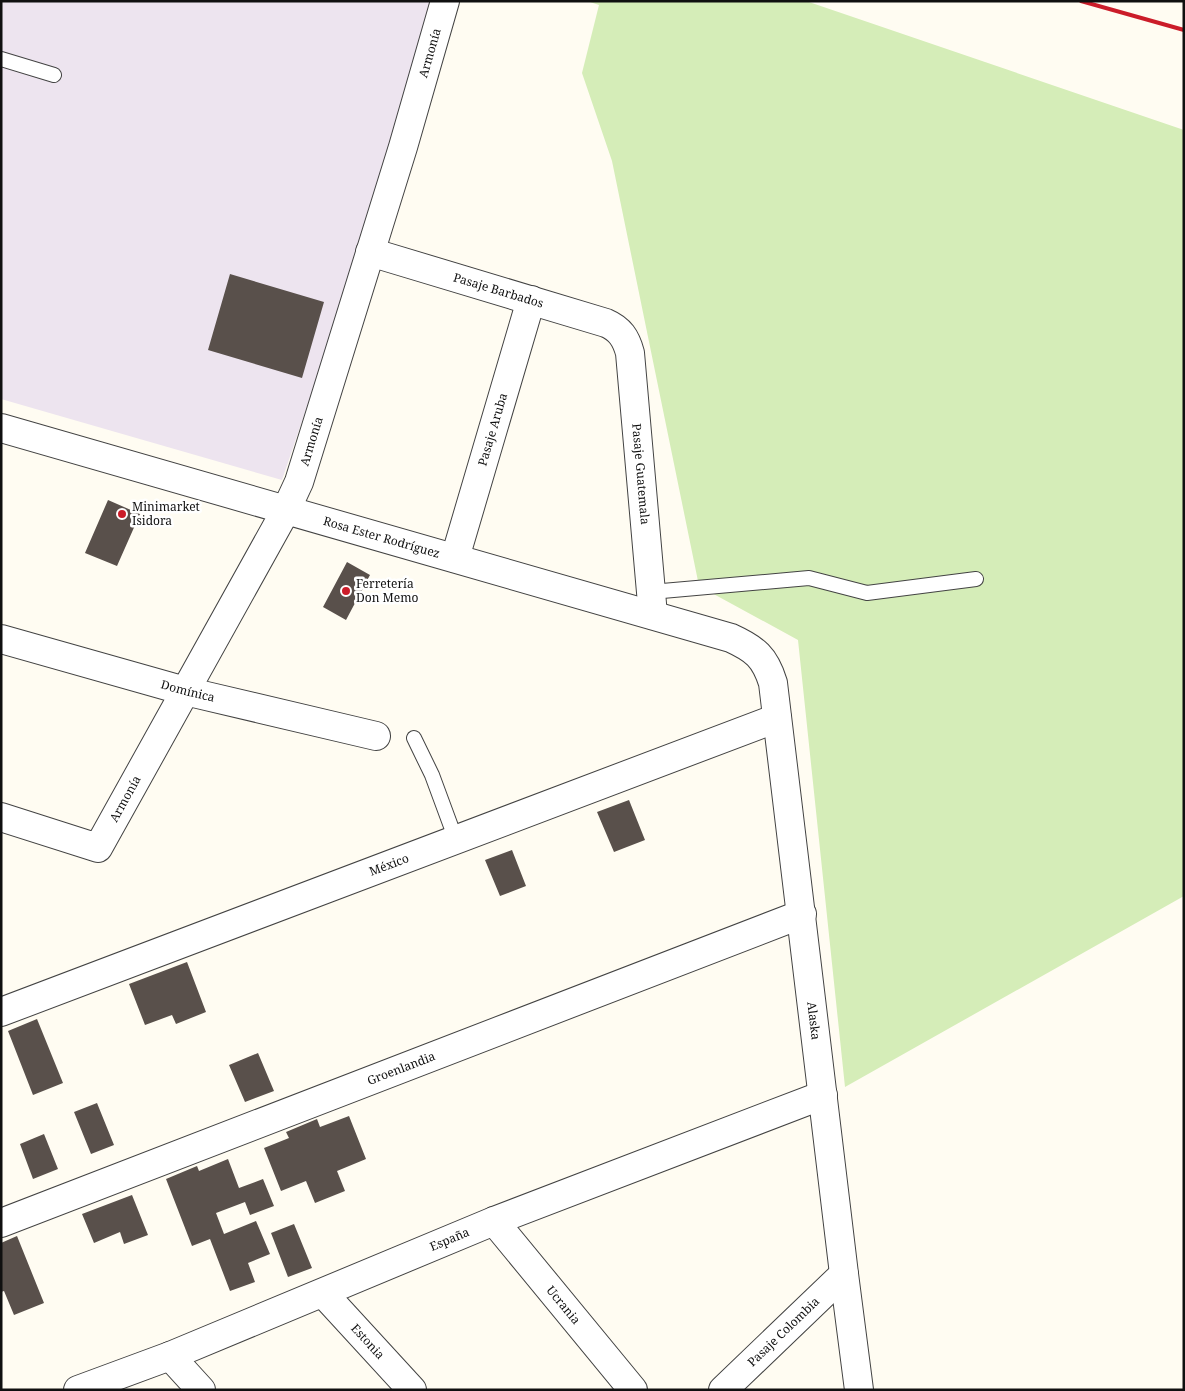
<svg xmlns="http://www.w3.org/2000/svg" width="1185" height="1391" font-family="'Noto Serif',serif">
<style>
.industrial{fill:#ede4ef}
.green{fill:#d5edb8}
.building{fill:#59504b}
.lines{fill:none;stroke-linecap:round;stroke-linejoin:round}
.service-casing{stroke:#434343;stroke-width:16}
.minor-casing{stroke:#434343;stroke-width:30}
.tertiary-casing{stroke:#434343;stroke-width:30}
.service{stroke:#fff;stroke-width:14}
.minor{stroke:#fff;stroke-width:28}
.tertiary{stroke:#fff;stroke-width:28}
.rail{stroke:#cb1c29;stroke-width:4}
.poi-dot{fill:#cb1c29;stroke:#fff;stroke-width:2}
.labels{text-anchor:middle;stroke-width:5;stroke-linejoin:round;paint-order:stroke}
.street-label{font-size:12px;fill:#101010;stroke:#fff}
.poi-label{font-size:12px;fill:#101010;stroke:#fff;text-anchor:start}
</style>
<rect width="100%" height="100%" fill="#fffcf2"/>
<path class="industrial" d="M1 1H445L282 480 1 399Z"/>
<path class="green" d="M587 1H806L1184 130V896L845 1087 798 640 699 586 612 161 582 73 599 5Z"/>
<path class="building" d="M230 274 324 302 302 378 208 350Z
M108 500 140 514 117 566 85 553Z
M347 562 370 575 346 620 323 607Z
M629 800 645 840 614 852 597 812Z
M512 850 526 886 500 896 485 860Z
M187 962 206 1012 176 1024 172 1015 145 1025 129 984Z
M37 1019 63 1083 33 1095 8 1031Z
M258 1053 274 1091 245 1102 229 1065Z
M97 1103 114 1145 91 1154 74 1112Z
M349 1116 366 1159 337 1171 345 1191 315 1203 306 1181 281 1191 264 1148 289 1138 286 1132 317 1119 320 1127Z
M44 1134 58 1169 33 1179 20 1144Z
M228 1159 239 1188 263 1179 274 1206 250 1215 245 1202 216 1213 224 1234 256 1221 270 1254 248 1263 255 1282 230 1291 210 1239 192 1246 166 1179 197 1166 199 1171Z
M132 1195 148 1235 124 1244 120 1232 94 1243 82 1214Z
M294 1224 312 1268 288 1277 271 1233Z
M17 1236 44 1303 14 1315 4 1291 1 1292V1243Z"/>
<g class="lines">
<g class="service-casing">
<path id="service" d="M1 59 54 75
M651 592 809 578 867 593 976 579
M414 738 432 775 456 840"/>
</g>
<g class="minor-casing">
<g id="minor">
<path id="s1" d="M370 252 606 323C620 329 626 338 630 353L653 615"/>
<path id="s2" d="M455 558 531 300"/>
<path id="s3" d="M1 639 185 691 376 736"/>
<path id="s4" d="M1 817 98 848 286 510 299 482 403 147 445 1"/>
<path id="s5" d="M1 1012 777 718"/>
<path id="s6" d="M494 1221 633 1390"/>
<path id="s7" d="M1 1223 802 914"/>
<path id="s8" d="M323 1293 412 1390"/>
<path d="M170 1356 201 1390"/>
<path id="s9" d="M78 1390 170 1356 494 1221 823 1095"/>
<path id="s10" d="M723 1390 844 1274"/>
</g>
</g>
<g class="tertiary-casing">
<g id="tertiary">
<path id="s11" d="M1 428 731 638C755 649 765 657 773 683L844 1274 859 1390"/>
</g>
</g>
<use href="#service" class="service"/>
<use href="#minor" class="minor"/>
<use href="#tertiary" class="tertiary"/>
<path class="rail" d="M1081 1 1184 30"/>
</g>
<g class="poi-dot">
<circle cx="122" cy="514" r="5"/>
<circle cx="346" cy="591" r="5"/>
</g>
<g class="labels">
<g class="street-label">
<text dy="4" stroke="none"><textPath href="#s4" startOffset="968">Armonía</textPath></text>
<text dy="4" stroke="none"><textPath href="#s1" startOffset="134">Pasaje Barbados</textPath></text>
<text dy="4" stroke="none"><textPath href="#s2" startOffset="134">Pasaje Aruba</textPath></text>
<text dy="4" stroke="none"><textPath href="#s4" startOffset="562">Armonía</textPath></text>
<text dy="4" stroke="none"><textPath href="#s1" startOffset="408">Pasaje Guatemala</textPath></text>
<text dy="4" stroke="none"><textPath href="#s11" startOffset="396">Rosa Ester Rodríguez</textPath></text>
<text dy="4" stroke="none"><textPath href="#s3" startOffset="194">Domínica</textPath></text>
<text dy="4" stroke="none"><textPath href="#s4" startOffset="158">Armonía</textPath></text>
<text dy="4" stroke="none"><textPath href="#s5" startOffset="415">México</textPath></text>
<text dy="4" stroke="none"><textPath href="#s11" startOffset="1164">Alaska</textPath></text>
<text dy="4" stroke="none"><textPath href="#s7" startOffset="429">Groenlandia</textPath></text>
<text dy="4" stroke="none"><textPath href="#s9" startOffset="401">España</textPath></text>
<text dy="4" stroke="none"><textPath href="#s6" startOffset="109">Ucrania</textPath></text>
<text dy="4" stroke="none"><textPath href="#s10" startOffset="84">Pasaje Colombia</textPath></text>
<text dy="4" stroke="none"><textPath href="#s8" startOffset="66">Estonia</textPath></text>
</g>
<g class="poi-label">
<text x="132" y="511">Minimarket<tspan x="132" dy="14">Isidora</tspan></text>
<text x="356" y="588">Ferretería<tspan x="356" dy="14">Don Memo</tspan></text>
</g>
</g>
<rect width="1185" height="1391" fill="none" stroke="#101010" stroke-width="5"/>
</svg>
